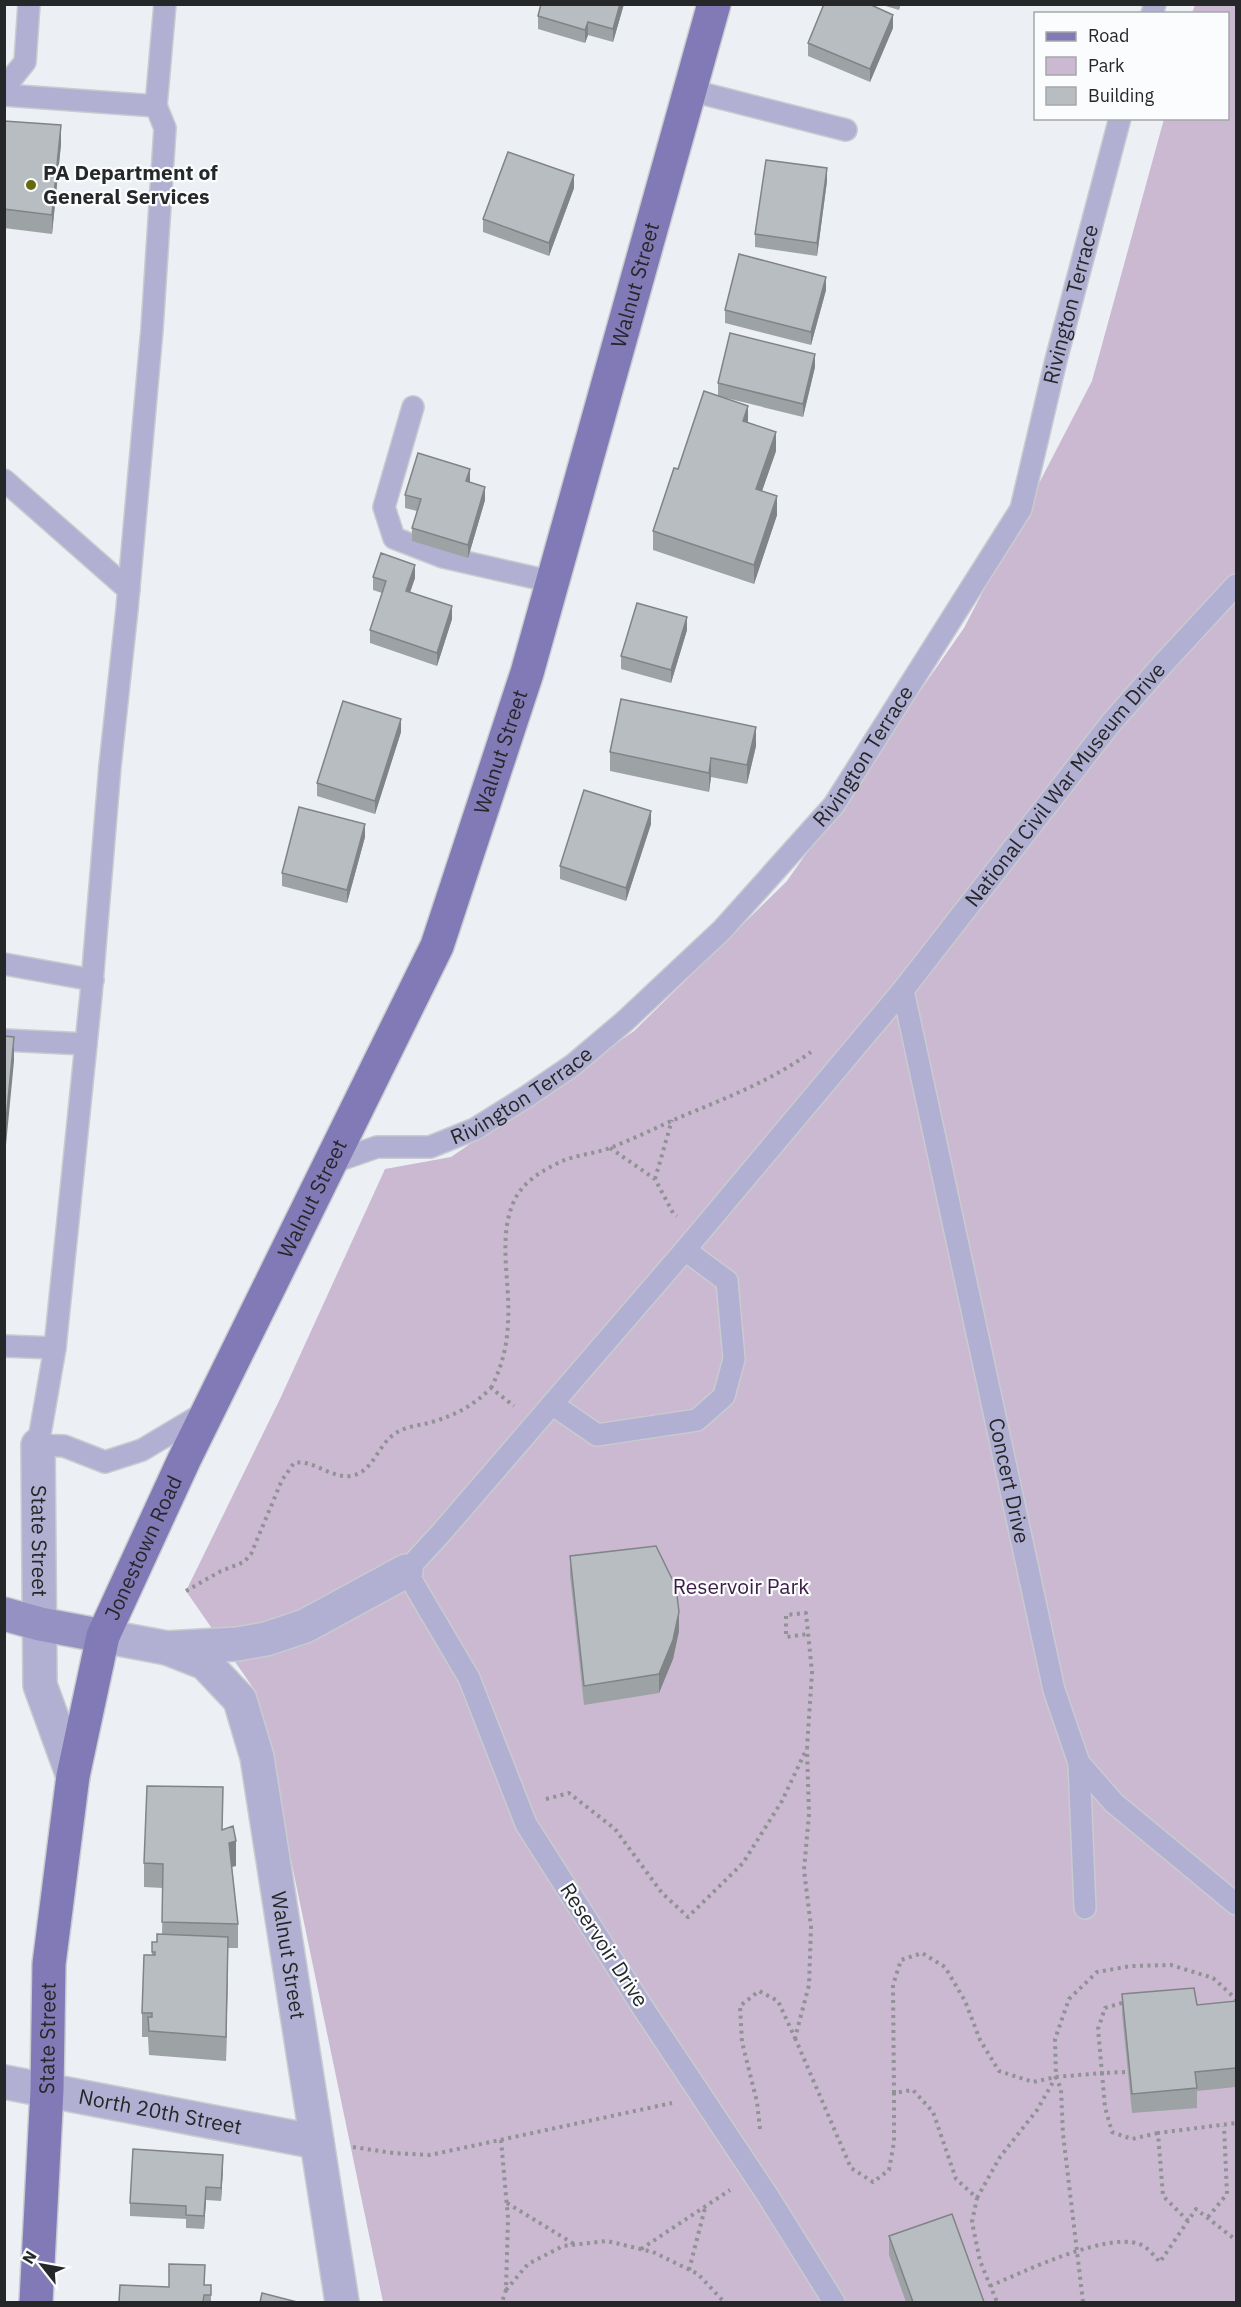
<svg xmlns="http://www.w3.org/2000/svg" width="1241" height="2307" font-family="'IBM Plex Sans',sans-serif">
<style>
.green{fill:#cbb9d1}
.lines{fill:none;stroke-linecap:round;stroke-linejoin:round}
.lane-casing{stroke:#c8cbcf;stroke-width:24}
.street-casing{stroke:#c8cbcf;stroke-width:36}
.secondary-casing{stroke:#c8cbcf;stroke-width:36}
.primary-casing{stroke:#c8cbcf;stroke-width:36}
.path{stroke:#909295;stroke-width:4;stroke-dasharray:3 4.5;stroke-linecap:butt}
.lane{stroke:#b2b0d2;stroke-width:21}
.street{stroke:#b2b0d2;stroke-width:33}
.secondary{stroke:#9591c2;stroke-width:33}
.primary{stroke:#817ab6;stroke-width:33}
.wall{fill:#9da3a5}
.shaded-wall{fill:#808486}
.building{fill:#b7bdc0;stroke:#808486;stroke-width:1.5}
.poi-dot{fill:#656a0d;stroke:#fbfcfe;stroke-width:2}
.labels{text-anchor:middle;stroke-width:4.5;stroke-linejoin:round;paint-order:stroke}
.poi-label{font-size:21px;font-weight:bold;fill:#262729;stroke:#fbfcfe;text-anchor:start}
.street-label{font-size:21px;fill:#262729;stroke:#fbfcfe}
.park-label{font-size:21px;fill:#3a1d43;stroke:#fbfcfe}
</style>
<rect width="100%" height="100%" fill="#eceff4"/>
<path class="green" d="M1195 5H1236V2302H383L256 1692 186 1591 280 1399 385 1169 451 1157 634 1031 787 881 964 628 1092 381 1164 119 1228 118V14L1192 13Z"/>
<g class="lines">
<g class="lane-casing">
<g id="lane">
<path d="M1152 14 1155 4"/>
<path d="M4 88 25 62 29 4"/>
<path d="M689 90 846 130"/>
<path d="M4 95 156 106 165 4"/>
<path d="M156 106 165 128 152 329 127 609 110 766 91 995 55 1348 38 1445 64 1446 105 1462 142 1450 204 1413"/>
<path d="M413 407 384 507 394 538 443 557 553 582"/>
<path d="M4 480 129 590"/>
<path d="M4 964 93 980"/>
<path id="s1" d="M903 990 1054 1690 1079 1763 1114 1803 1236 1904"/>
<path d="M4 1040 86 1044"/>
<path id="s2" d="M328 1164 377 1147H430L475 1129 529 1095 573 1065 625 1021 722 930 834 805 1021 509 1056 360 1120 118"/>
<path d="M4 1346 55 1348"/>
<path d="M552 1404 597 1435 697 1420 724 1396 734 1359 727 1281 685 1250"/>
<path d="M1079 1763 1085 1908"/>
<path id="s3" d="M834 2302 768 2196 643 2008 526 1824 469 1678 406 1571 441 1533 685 1250 903 990 1111 723 1162 665 1236 585"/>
</g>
</g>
<g class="street-casing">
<g id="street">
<path id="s4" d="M38 1445 40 1685 73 1776"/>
<path d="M103 1636 167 1648 237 1644 266 1639 305 1626 406 1571"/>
<path id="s5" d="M167 1648 205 1663 240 1700 257 1757 342 2302"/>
<path id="s6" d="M4 2082 317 2142"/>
</g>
</g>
<g class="secondary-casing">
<path id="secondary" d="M4 1614 40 1624 103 1636"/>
</g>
<g class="primary-casing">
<g id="primary">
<path id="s7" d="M36 2302 47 2090 49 1964 73 1776 103 1636 184 1460 437 946 527 673 714 4"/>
</g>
</g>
<path class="path" d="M610 1148 655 1179 673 1213 677 1216
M655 1179 672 1120
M491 1388C502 1367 507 1346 508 1323 511 1282 496 1235 516 1197 525 1181 542 1171 558 1163 574 1155 593 1154 610 1148 635 1138 660 1126 685 1115 729 1097 772 1080 811 1052
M186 1591 221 1571 244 1562 251 1554 282 1480 294 1463C314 1459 331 1479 351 1476 373 1472 377 1447 393 1435 404 1426 419 1426 432 1422 456 1415 474 1405 491 1388L514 1406
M546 1799 569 1793 615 1829 662 1893 688 1917 743 1863 782 1801 807 1748 812 1672 806 1613 786 1615V1637L808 1634
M795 2038 851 2168 873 2182 889 2170 894 2142V2093L913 2090 933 2112 956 2179 977 2198 972 2222 980 2261 997 2302
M1125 2072 1102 2073 1105 2107 1112 2132 1132 2139 1158 2133
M894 2093 893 1985 901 1960 922 1953 945 1967 965 2001 980 2040 999 2071 1033 2082 1056 2077 1102 2073 1098 2029 1105 2008 1125 2002
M760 2129 757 2102 742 2042 740 2006 759 1991 778 2001 795 2038 809 1985 811 1927 804 1870 809 1814 807 1749
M501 2140 508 2218 506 2290 502 2302
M353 2147 393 2153 430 2155 672 2103
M977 2198 1000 2157 1037 2110 1056 2077
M507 2203 574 2244
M1208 2217 1227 2194 1224 2126
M1188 2221 1163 2196 1158 2133 1236 2123
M641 2249 730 2190
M689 2270 705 2208
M990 2286C1023 2272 1106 2232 1139 2244 1147 2246 1154 2256 1160 2262L1196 2209 1236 2240
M506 2290 528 2264 563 2246 607 2241 653 2252 698 2274 724 2302
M1083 2302 1063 2134 1061 2089 1056 2077 1055 2039 1069 1999 1097 1972 1131 1966 1171 1965 1213 1978 1236 1999"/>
<use href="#lane" class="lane"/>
<use href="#street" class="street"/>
<use href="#secondary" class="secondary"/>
<use href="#primary" class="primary"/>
</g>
<path class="wall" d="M624 4 613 42 588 35 585 43 538 29V16Z
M879 4H901L899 10Z
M893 28 870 82 808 56V43Z
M4 121 61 144 52 234 4 228Z
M827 181 817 256 755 247V234Z
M574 188 549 256 483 232V219Z
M826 290 811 345 725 323V310Z
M815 367 803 417 722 397 776 451 762 491 777 515 754 584 653 550V531L678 469 718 396V383Z
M470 482 485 500 468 558 412 541V528L417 511 405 508V495Z
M373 577 415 578 410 592 452 619 437 666 370 643V630L382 593 373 590Z
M687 630 671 683 621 669V656Z
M401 732 375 814 317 796V783Z
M756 746 747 784 711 777 709 792 610 771V752Z
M651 824 626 901 560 879V866Z
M365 837 347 903 282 886V873Z
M570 1556 679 1631 673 1659 659 1693 584 1705 570 1575Z
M223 1829 236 1866 232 1867 238 1924V1948H228L226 2061 149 2055 148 2037H142V2013L152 1955V1942H157L162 1934 163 1888 144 1887V1863Z
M1122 1994 1197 2005 1236 2001V2087L1197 2091V2108L1132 2113 1122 2013Z
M223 2168 221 2201 206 2200 204 2229 186 2228V2219L130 2216V2203Z
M889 2236 984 2302H906L889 2255Z
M204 2285H211V2302H119L169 2287Z"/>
<path class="shaded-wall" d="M620 4H624L613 42V29Z
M893 15V28L870 82V69Z
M588 22V35L585 43V30Z
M61 125V144L52 234V215Z
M827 168V181L817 256V243Z
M574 175V188L549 256V243Z
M826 277V290L811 345V332Z
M815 354V367L803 417V404Z
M748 406V425L743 421Z
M776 432V451L756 508V489Z
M470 469V482L466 481Z
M485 487V500L468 558V545Z
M777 496V515L754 584V565Z
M415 565V578L406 604V591Z
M452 606V619L437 666V653Z
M687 617V630L671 683V670Z
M401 719V732L375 814V801Z
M756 727V746L747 784V765Z
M711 758V777L709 792V773Z
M651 811V824L626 901V888Z
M365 824V837L347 903V890Z
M14 1037V1061L4 1166V1142Z
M679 1612V1631L673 1659 659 1693V1674Z
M236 1841V1866L229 1867V1843Z
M228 1937V1962L226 2061V2037Z
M223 2155V2168L221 2201V2188Z
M206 2187V2200L204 2229V2216Z"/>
<path class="building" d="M541 4H620L613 29 588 22 585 30 538 16Z
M824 4H869L893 15 870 69 808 43Z
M4 121 61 125 52 215 4 209Z
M508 152 574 175 549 243 483 219Z
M766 160 827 168 817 243 755 234Z
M739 254 826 277 811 332 725 310Z
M730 333 815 354 803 404 718 383Z
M704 391 748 406 743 421 776 432 756 489 777 496 754 565 653 531 674 468 678 469Z
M418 453 470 469 466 481 485 487 468 545 412 528 421 499 405 495Z
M381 553 415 565 406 591 452 606 437 653 370 630 386 581 373 577Z
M637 603 687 617 671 670 621 656Z
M621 699 756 727 747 765 711 758 709 773 610 752Z
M343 701 401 719 375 801 317 783Z
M584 790 651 811 626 888 560 866Z
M299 807 365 824 347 890 282 873Z
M4 1036 14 1037 4 1142Z
M656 1546 676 1587 679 1612 673 1640 659 1674 584 1686 570 1556Z
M147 1786 223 1787 222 1830 233 1826 236 1841 229 1843 238 1924 162 1922 163 1864 144 1863Z
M157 1934 228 1937 226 2037 149 2031 148 2017H152V2013H142L144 1955H155V1952H152V1942H157Z
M1194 1988 1197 2005 1236 2001V2068L1195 2072 1197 2088 1132 2094 1122 1994Z
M133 2149 223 2155 221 2188 206 2187 204 2216 186 2215V2206L130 2203Z
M952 2214 984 2302H913L889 2236Z
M169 2264 205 2265 204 2285H211V2295H204L203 2302H119L120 2285 169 2287Z
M262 2293 297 2302H260Z"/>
<circle class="poi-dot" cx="31" cy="185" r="6"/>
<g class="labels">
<g class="poi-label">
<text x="43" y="180">PA Department of<tspan x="43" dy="24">General Services</tspan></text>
</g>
<g class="street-label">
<text dy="7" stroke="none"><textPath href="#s7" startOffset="2128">Walnut Street</textPath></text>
<text dy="7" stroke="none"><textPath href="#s2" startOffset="1200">Rivington Terrace</textPath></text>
<text dy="7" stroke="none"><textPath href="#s7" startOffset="1642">Walnut Street</textPath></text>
<text dy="7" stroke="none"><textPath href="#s2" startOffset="696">Rivington Terrace</textPath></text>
<text dy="7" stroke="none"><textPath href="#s3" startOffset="1876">National Civil War Museum Drive</textPath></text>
<text dy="7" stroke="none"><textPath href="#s2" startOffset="210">Rivington Terrace</textPath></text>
<text dy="7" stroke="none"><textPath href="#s7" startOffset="1156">Walnut Street</textPath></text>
<text dy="7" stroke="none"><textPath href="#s1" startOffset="502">Concert Drive</textPath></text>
<text dy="7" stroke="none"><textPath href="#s4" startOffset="96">State Street</textPath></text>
<text dy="7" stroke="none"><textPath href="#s7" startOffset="768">Jonestown Road</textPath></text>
<text transform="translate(604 1945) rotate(57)" y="7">Reservoir Drive</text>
<text dy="7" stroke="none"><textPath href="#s5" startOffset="352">Walnut Street</textPath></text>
<text dy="7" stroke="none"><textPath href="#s7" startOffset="264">State Street</textPath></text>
<text dy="7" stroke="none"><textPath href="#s6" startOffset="159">North 20th Street</textPath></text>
</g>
<g class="park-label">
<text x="741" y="1594">Reservoir Park</text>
</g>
</g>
<rect width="1241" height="2307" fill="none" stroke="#262729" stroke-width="12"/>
<rect x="1034" y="12" width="195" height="108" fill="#fbfcfe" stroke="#a6a7a9" stroke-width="1.5"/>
<rect x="1046" y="32" width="30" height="9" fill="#817ab6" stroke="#a6a7a9" stroke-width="1.5"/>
<text x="1088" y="42" font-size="18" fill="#262729">Road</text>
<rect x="1046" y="57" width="30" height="18" fill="#cbb9d1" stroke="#a6a7a9" stroke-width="1.5"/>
<text x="1088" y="72" font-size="18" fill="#262729">Park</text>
<rect x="1046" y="87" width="30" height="18" fill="#b7bdc0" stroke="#a6a7a9" stroke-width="1.5"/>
<text x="1088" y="102" font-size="18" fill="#262729">Building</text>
<g transform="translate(42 2265) rotate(301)" stroke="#fbfcfe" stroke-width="4.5" paint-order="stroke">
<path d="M0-4.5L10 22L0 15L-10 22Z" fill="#262729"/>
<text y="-9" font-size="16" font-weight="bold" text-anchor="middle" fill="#262729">N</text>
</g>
</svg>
